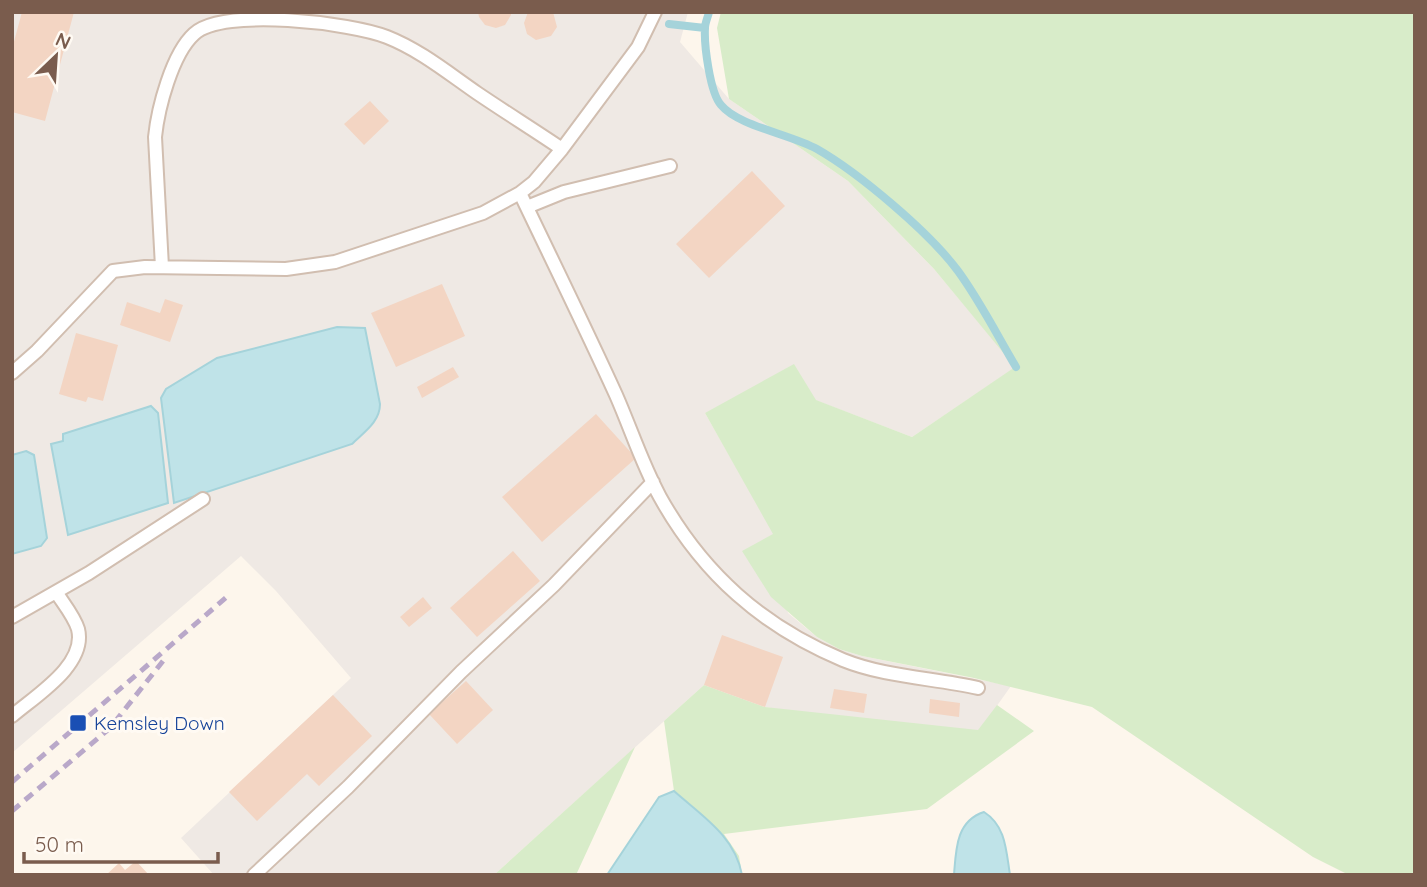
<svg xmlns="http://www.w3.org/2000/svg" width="1427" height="887" font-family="Quicksand,sans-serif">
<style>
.industrial{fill:#efe9e4}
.green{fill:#d8ecc9}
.water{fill:#bfe3e8;stroke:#a5d3da;stroke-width:2}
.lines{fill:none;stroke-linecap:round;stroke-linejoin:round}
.stream{stroke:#a5d3da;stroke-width:8}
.building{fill:#f3d5c3}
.service-casing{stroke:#d1beb0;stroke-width:16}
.service{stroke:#fff;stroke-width:12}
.rail{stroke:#b9a8c9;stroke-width:5;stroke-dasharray:10 7;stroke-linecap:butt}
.transit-dot{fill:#1a4fb4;stroke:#fffaf3;stroke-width:2.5}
.labels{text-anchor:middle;stroke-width:6;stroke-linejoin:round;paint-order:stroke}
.transit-label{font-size:19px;fill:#164399;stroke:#fffaf3;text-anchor:start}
</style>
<rect width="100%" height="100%" fill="#fdf6ec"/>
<path class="industrial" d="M12 12H688L680 42 729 99 848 181 934 269 1016 367 912 437 815 400 705 413 774 534 788 613 817 637 839 649 862 656 1011 686 979 731 855 721 765 707 704 685 494 875H214L181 838 351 678 276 591 241 556 12 753Z"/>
<path class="green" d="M721 12H1415V875H1349L1313 857 1092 707 974 678 862 656 839 649 817 637 771 597 742 551 773 534 705 413 794 364 816 400 912 437 1015 367 934 269 848 181 729 99 717 28Z
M704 685 765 707 978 730 997 705 1034 731 927 809 724 834 739 856 742 875H683L685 838 674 791 664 721Z
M635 747 576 875H494Z"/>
<path class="water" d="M337 327 365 328 380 404C380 422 364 432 352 444L174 503 161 398 166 389 217 358Z
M151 406 158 413 168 503 68 535 51 444 63 441V434Z
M26 451 34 455 47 538 41 546 12 554V455Z
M674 791C702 816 735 836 742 875H607L659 797Z
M984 812C1006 826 1006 850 1010 875H954C956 849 956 821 984 812Z"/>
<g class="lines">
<path class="stream" d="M709 12C708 17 705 23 705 28 704 45 710 93 721 105 738 126 790 134 817 149 859 173 929 232 958 271 980 301 997 335 1016 367
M669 24 705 28"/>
</g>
<path class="building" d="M22 12H74L45 121 12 112V49Z
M478 12H511V15L505 25 496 28 485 25 479 17Z
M528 12H553L557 27 551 36 536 40 527 34 524 23Z
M370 101 389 121 364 145 344 124Z
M752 171 785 206 709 278 676 244Z
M442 284 465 336 396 367 371 313Z
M165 299 183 305 170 342 120 325 127 302 160 313Z
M76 333 118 345 103 401 88 397 86 402 59 394Z
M453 367 459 377 422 398 417 387Z
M596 414 636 458 542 542 502 497Z
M513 551 540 581 477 637 450 608Z
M423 597 432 608 409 627 400 617Z
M722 635 783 657 765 707 704 685Z
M466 681 493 710 457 744 429 714Z
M834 689 867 694 864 713 830 708Z
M333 695 372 736 319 786 307 774 257 821 229 792Z
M930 699 960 703 959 717 929 713Z
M136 861 149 875H106L119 863 125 870Z"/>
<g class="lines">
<g class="service-casing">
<path id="service" d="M562 149 638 47 655 12
M527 207 564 192 670 166
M162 267 155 137C158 108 172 54 194 34 223 7 352 23 387 37 420 50 448 73 477 93 505 112 534 130 562 149L534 182 520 193
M12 373 37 351 113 271 145 267 286 269 335 262 483 213 520 193C552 260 585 327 616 395 631 429 642 464 660 497 703 574 762 626 843 660 885 677 934 678 978 688
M12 617 89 573 203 499
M12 716C35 696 87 665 78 629 74 616 63 603 56 592
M254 875 348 787 461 672 554 585 653 482"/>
</g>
<use href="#service" class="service"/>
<path class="rail" d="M12 782 229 595
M12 811 110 728 163 661"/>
</g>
<rect class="transit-dot" x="69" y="714" width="18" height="18" rx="3.5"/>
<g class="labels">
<g class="transit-label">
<text x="94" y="730">Kemsley Down</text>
</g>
</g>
<rect width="1427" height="887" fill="none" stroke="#7a5c4d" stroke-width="28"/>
<g transform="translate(56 56) rotate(25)" stroke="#fffaf3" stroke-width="5" paint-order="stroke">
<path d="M0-5L12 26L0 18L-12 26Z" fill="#7a5c4d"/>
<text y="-10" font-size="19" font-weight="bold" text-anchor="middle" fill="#7a5c4d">N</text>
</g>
<path d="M24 852v10h194v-10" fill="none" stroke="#7a5c4d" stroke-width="3.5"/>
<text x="35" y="852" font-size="21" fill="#7a5c4d" stroke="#fffaf3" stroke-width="5" paint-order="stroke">50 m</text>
</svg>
